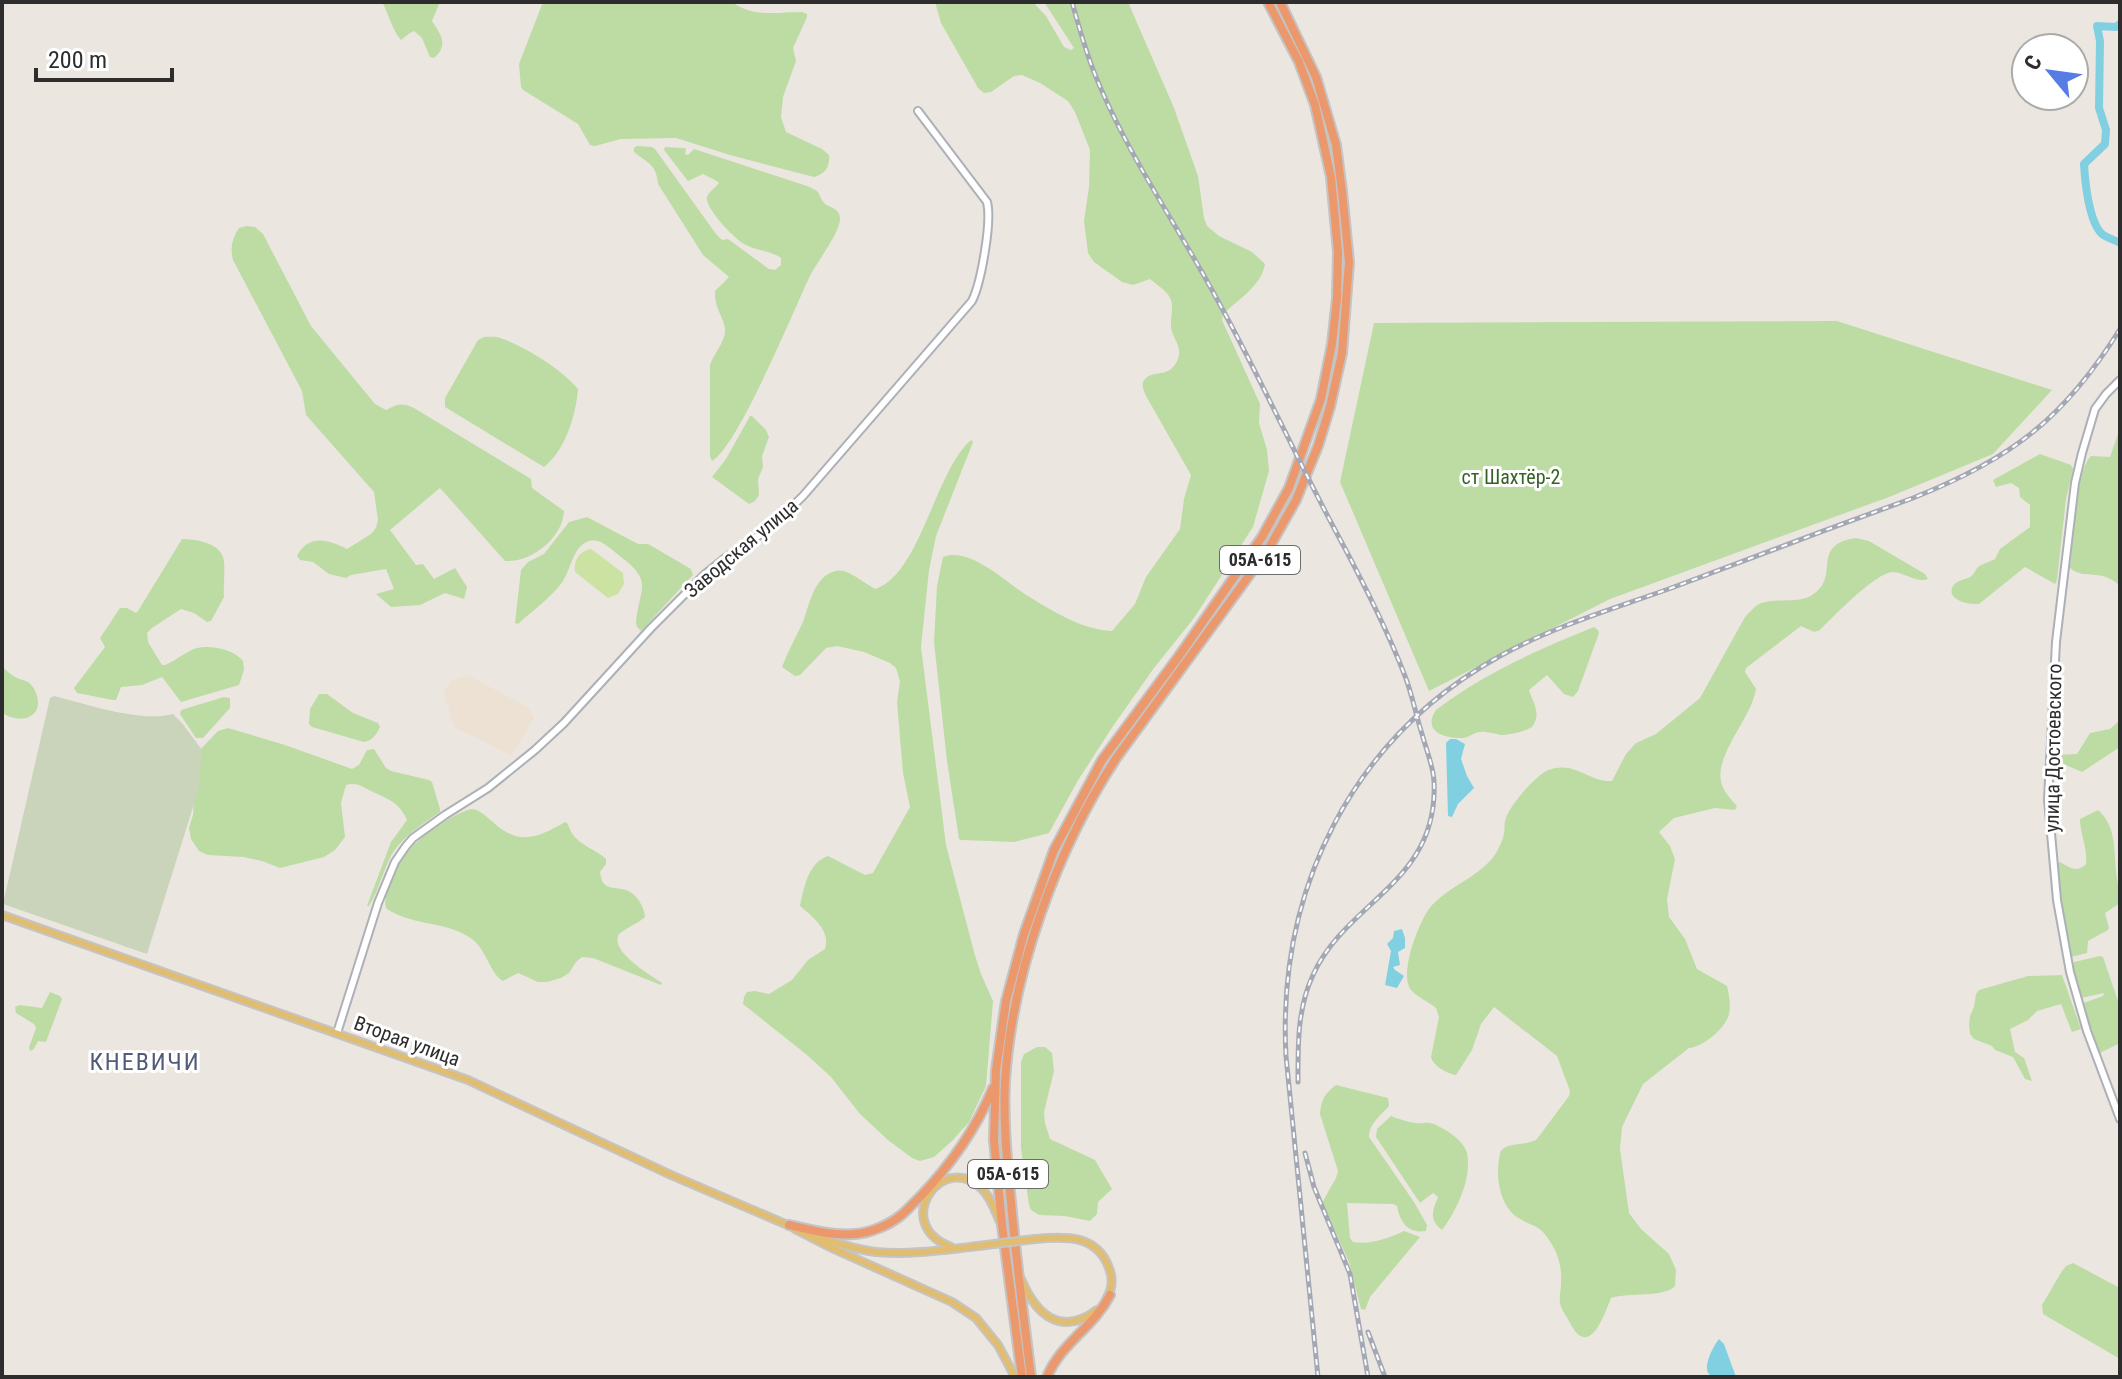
<svg xmlns="http://www.w3.org/2000/svg" width="2122" height="1379" font-family="'Roboto Condensed',sans-serif">
<style>
.education{fill:#ece1d3}
.green{fill:#bcdca4}
.cemetery{fill:#c9d4ba}
.pitch{fill:#cce2a2}
.water{fill:#81d0e1}
.lines{fill:none;stroke-linecap:round;stroke-linejoin:round}
.river{stroke:#81d0e1;stroke-width:8}
.secondary-casing{stroke:#adb0b7;stroke-width:10}
.primary-casing{stroke:#c4c4c4;stroke-width:10}
.highway-casing{stroke:#c4c4c4;stroke-width:12}
.secondary{stroke:#fff;stroke-width:6}
.primary{stroke:#e1bd72;stroke-width:6}
.highway{stroke:#ec986d;stroke-width:8}
.rail-casing{stroke:#a4a8b4;stroke-width:5}
.rail{stroke:#fff;stroke-width:2;stroke-dasharray:6;stroke-linecap:butt}
.primary-bridge-casing{stroke:#c4c4c4;stroke-width:10;stroke-linecap:butt}
.primary-bridge{stroke:#e1bd72;stroke-width:6}
.labels{text-anchor:middle;stroke-width:6;stroke-linejoin:round;paint-order:stroke}
.shield{fill:#fff;stroke:#6c6c6c;stroke-width:2}
.shield-label{font-size:18px;font-weight:bold;fill:#2d2d2d}
.park-label{font-size:20px;fill:#376224;stroke:#fff}
.street-label{font-size:20px;fill:#2d2d2d;stroke:#fff}
.quarter-label{font-size:24px;letter-spacing:2px;fill:#525c79;stroke:#fff}
</style>
<rect width="100%" height="100%" fill="#ece6e1"/>
<path class="education" d="M467 675 528 707 534 718 511 755 454 727 444 693 451 680Z"/>
<path class="green" d="M382 2H440L432 21C441 35 449 45 434 58L430 57 422 38 414 31 410 33 401 40C392 30 389 14 382 2Z
M543 2H732C753 18 778 12 802 12L807 14V17L793 48 796 61 783 97 781 117 786 132 822 149 829 155C830 166 826 174 814 177L730 155 676 138 621 139 595 146 590 145 578 124 523 90 521 87 519 64Z
M935 2H1033L1046 16 1064 47 1071 50 1074 48 1044 2H1128L1174 108 1198 176 1204 218 1207 226 1219 236 1252 252 1265 264C1262 285 1238 300 1223 314L1222 320 1260 404 1259 423 1267 450 1269 471 1253 527 1194 618 1154 668 1113 726 1077 782 1049 833 1014 842 961 840 959 839 947 761 934 642 937 586 943 557C969 546 1005 581 1026 595 1051 610 1082 630 1112 631L1135 604 1146 577 1180 529 1184 499 1191 475 1146 396C1144 390 1140 384 1145 379 1152 371 1166 376 1173 367 1177 363 1180 356 1179 350 1178 342 1172 336 1171 327 1170 317 1175 305 1169 296 1164 289 1156 284 1150 279L1133 285 1122 282 1094 262 1088 253 1084 221 1089 187 1090 150 1075 112 1068 101 1040 83 1022 75 1014 76 991 92 984 93 978 88 941 23Z
M637 146 652 147 655 149 716 234 722 240 728 239 769 269 775 270 781 265V258C770 250 757 251 746 245 736 241 704 207 707 197 708 193 716 187 719 183L715 180 703 174 688 181 664 150 665 147 684 148 686 149 685 154 688 155 694 149 807 186C811 188 815 189 818 192 820 195 821 200 824 203 830 208 840 208 840 219 840 233 816 263 809 278 793 312 738 446 712 461L710 456V365C714 353 726 341 725 329 724 317 714 309 715 291L729 277 703 255 658 184C656 163 648 164 634 152V148Z
M247 226 255 227 263 234 311 326 375 404 386 410C397 404 402 402 414 408L531 479 532 488 564 511C563 538 531 563 505 561L440 488 390 530 416 565 423 564 434 579 455 568 467 587 464 599 445 593 420 605 391 607 376 594 394 589 386 569 351 575 346 578 329 574 313 562 300 560 297 556C308 534 328 539 347 549L371 534 376 528 378 520 374 492 306 415 302 391 233 260C230 248 232 239 239 228Z
M1837 321 2052 390 1993 454 1889 497 1610 599 1429 691 1340 482 1374 323Z
M484 337C491 337 497 336 503 339 526 347 563 370 578 389 576 415 565 451 544 467L445 407V398L478 340Z
M750 416H752L766 430 769 437 762 456 763 467 758 479 759 495 755 501 749 504 712 477 726 459Z
M2120 428V586C2100 567 2086 581 2070 568 2073 544 2075 471 2091 456L2110 457Z
M971 440 973 442 936 536 929 570 921 647 946 845 974 952 981 974 993 1001 986 1086 969 1122 952 1141 934 1157 920 1161 912 1158 888 1140 860 1114 831 1077 807 1055 743 1004 744 997 747 992 755 991 769 994 792 980 808 960 825 949C831 931 813 917 800 906 804 887 808 863 828 856L865 875 873 873 910 807 903 773 897 702 900 681 896 668 890 663 864 652 837 646 826 648 800 675 795 676 782 667C788 651 796 637 803 622 809 606 814 575 836 571 847 568 864 583 875 589 920 575 935 471 971 440Z
M2040 454 2071 465 2073 469 2066 499 2057 580 2055 584 2025 567 1979 604C1970 605 1945 600 1953 586 1957 580 1965 580 1970 577 1974 575 1975 570 1978 567 1981 564 1990 562 1995 559L2000 549 2030 527V505L2020 497 2019 488 2011 483 1996 487 1993 480Z
M587 517 638 544H648L691 569 693 575 641 631 637 627 636 622C639 588 654 582 621 557 613 551 600 537 589 541 573 546 571 569 563 581 552 597 532 611 518 624L515 623 521 570 528 562 544 554 569 522Z
M1856 538 1869 541 1925 574 1928 579C1917 583 1905 573 1893 572 1876 572 1832 618 1820 630L1814 632 1801 626 1746 668 1745 672 1756 689C1752 718 1712 757 1722 785 1725 793 1731 799 1737 806L1735 810 1715 808 1674 818 1659 832 1670 846 1675 859 1667 899 1669 917 1685 939 1697 969 1727 986C1729 995 1731 1005 1729 1014 1726 1028 1703 1047 1689 1048L1643 1084 1622 1127 1620 1149 1629 1213 1641 1229 1669 1254 1676 1270 1675 1286C1664 1298 1629 1292 1611 1298 1605 1313 1590 1359 1571 1325 1568 1318 1561 1310 1560 1303 1559 1297 1561 1290 1561 1284 1562 1268 1559 1256 1551 1243 1538 1222 1535 1229 1517 1217 1499 1205 1495 1174 1500 1154 1503 1141 1526 1147 1537 1139L1569 1096 1570 1091 1557 1056 1494 1007 1481 1024 1472 1050 1456 1075C1448 1074 1433 1066 1431 1057L1439 1017 1436 1008C1429 1002 1417 997 1411 990 1398 974 1420 918 1432 905 1449 887 1475 878 1491 860 1496 854 1503 841 1504 833 1505 829 1504 825 1505 821 1508 807 1535 776 1548 770 1575 760 1588 782 1612 781L1626 754 1636 743 1656 734 1700 698 1745 617C1750 612 1754 607 1759 604 1777 596 1799 606 1815 593 1840 574 1810 545 1856 538Z
M182 539C194 539 218 542 223 557 226 567 223 585 224 597L211 621 207 622 194 613 181 609 152 628 147 633 148 642 162 665H165C175 661 184 653 194 649 209 644 233 649 243 661L244 670 239 685 181 702 162 677 142 685 121 687 116 700H113L77 693 74 688 105 647 100 638 120 608H127L136 613 138 611Z
M1594 627 1598 630 1599 633 1578 691 1573 697 1564 694 1547 675 1529 690C1533 703 1542 714 1532 727 1523 732 1511 735 1501 735 1494 734 1487 731 1481 732 1474 732 1470 737 1463 738 1444 739 1422 731 1436 710 1483 674 1539 649 1594 627Z
M2 666C6 670 11 675 17 678 24 681 28 680 33 687 49 714 24 727 2 713Z
M319 694H327L353 713 378 723 380 727C377 734 372 741 364 742L312 727 309 724 310 709Z
M224 697 230 698V708L203 738H196L180 714 181 710Z
M2120 720V747L2082 772 2054 760 2055 755 2077 754 2090 733 2110 729Z
M228 728 285 745 352 769 359 765 367 750 374 749 386 768 391 771 429 780 432 782 440 809V812C423 824 403 836 392 854 383 870 379 890 369 906H367L368 903 391 842 407 820C399 802 388 799 371 791 361 786 357 782 346 785L341 803 345 837 335 850 324 857 280 868 262 861 244 857 208 855 199 851 191 839 189 828 193 815 197 753 218 731Z
M471 809C481 810 485 816 493 822 518 846 538 838 565 822L568 824C573 844 593 847 606 859V864L600 872C602 888 608 887 622 889 635 891 644 905 645 917 638 924 619 931 618 936 612 953 651 975 662 983L661 985 593 958 582 957 576 962 569 973 561 978 547 982H538L518 973 503 981C489 973 487 948 469 937 444 921 408 925 386 908 384 899 387 893 390 884 394 875 398 864 404 856 417 838 450 815 471 809Z
M2098 810C2116 825 2114 850 2116 871 2117 882 2120 891 2120 903L2105 913 2109 928 2108 930 2088 941 2087 953 2071 957C2061 938 2059 896 2056 873V864L2060 862C2070 868 2077 873 2086 864 2088 849 2080 834 2080 819Z
M2100 956 2103 957 2120 1007V1043L2100 1053 2097 1050 2081 1004 2103 996 2104 993 2081 998 2071 964 2074 962Z
M2062 975 2081 1029 2072 1032 2061 1004 2037 1011 2028 1020 2010 1029 2015 1052 2024 1058 2032 1081 2025 1079 2013 1057 1995 1050 1992 1046 1974 1039 1970 1034 1969 1025 1970 1016 1974 1007 1976 994 1979 990 2028 976Z
M50 992 60 996 62 999 46 1042 38 1041 34 1049 30 1051 29 1047 36 1028 34 1024 16 1013 15 1007 19 1005 42 1008Z
M1037 1047H1045L1052 1053 1054 1071 1044 1112 1045 1123 1050 1139 1095 1160 1112 1189 1098 1202 1097 1214 1090 1221 1065 1216 1039 1215 1031 1210 1029 1205 1021 1148V1062L1024 1054Z
M1336 1085 1388 1098 1389 1106C1381 1115 1369 1124 1369 1137L1414 1202 1427 1225 1426 1231C1408 1234 1400 1222 1397 1206L1393 1204 1347 1203 1350 1238 1353 1242C1371 1245 1389 1238 1404 1231L1420 1237 1370 1297 1365 1310 1361 1309 1349 1262 1323 1205V1201L1336 1178 1338 1171 1320 1114C1321 1100 1325 1093 1336 1085Z
M1391 1116C1399 1119 1407 1122 1416 1123 1423 1124 1426 1121 1434 1124 1445 1129 1464 1140 1467 1153 1472 1178 1457 1210 1442 1230 1428 1219 1433 1210 1438 1197L1433 1193 1420 1203 1376 1137 1377 1129Z
M2073 1263 2120 1288V1359L2043 1314 2042 1305 2062 1271 2066 1266Z"/>
<path class="cemetery" d="M54 696C86 704 142 723 173 714L182 723 202 750 199 788 147 954 3 904 50 698Z"/>
<path class="pitch" d="M591 549 623 573 624 584 618 594 608 598 575 572C573 560 580 551 591 549Z"/>
<path class="water" d="M1450 739H1456L1465 744 1461 759 1467 776 1474 788 1458 804 1452 817 1448 816 1446 743Z
M1402 929 1405 938V948L1398 952 1400 965 1393 967 1395 970 1404 976 1397 988 1385 985 1391 951 1387 944 1393 938 1394 931Z
M1719 1339 1724 1344 1736 1377C1729 1377 1715 1379 1710 1375 1701 1369 1714 1345 1719 1339Z"/>
<g class="lines">
<path class="river" d="M2120 24 2116 27 2097 26 2100 41 2099 108 2106 130 2105 144 2084 164C2085 182 2089 222 2102 234 2107 238 2115 240 2120 243"/>
<g class="secondary-casing">
<path id="secondary" d="M2120 380 2106 394 2095 409 2082 453 2075 483 2056 642 2048 800 2057 900 2070 972 2087 1031 2120 1119
M337 1033 378 903 395 862 406 846 413 838 445 815 488 788 535 750 564 723 651 628 704 575 724 559 770 528 803 496 972 301C981 283 992 222 987 202L918 111"/>
</g>
<g class="primary-casing">
<path id="primary" d="M2 915 468 1080 671 1175 790 1226
M795 1229 832 1248 952 1302 976 1318 998 1345 1015 1377
M808 1233C829 1241 853 1249 876 1252 910 1255 944 1250 978 1246
M1035 1239C1064 1236 1097 1234 1109 1268 1113 1278 1112 1289 1107 1298
M951 1247C890 1224 943 1149 982 1189 991 1198 995 1210 1000 1222
M1021 1279C1036 1315 1061 1337 1097 1310"/>
</g>
<g class="highway-casing">
<path id="highway" d="M789 1225C810 1230 833 1236 855 1234 870 1233 889 1225 900 1216 907 1211 912 1204 918 1199 949 1167 976 1129 993 1088
M1022 1377 1002 1225 994 1140 996 1070 1006 1001 1024 934 1054 850 1102 760 1179 656 1262 537 1289 488 1321 399 1332 344 1337 298 1338 252 1331 177 1315 105 1299 62 1268 2
M1031 1377C1024 1319 1016 1261 1011 1202 1007 1162 1003 1121 1005 1081 1012 972 1057 848 1117 757L1269 548 1296 500 1318 446 1330 407 1342 353 1349 262 1342 191 1336 145 1316 77 1280 2
M1047 1377C1061 1343 1093 1328 1110 1295"/>
</g>
<use href="#secondary" class="secondary"/>
<use href="#primary" class="primary"/>
<use href="#highway" class="highway"/>
<g class="rail-casing">
<path id="rail" d="M1072 2C1079 27 1086 53 1096 77 1128 156 1178 226 1218 301 1259 375 1294 453 1334 528 1360 576 1385 624 1405 676 1412 694 1416 715 1422 734 1426 749 1433 765 1434 781 1439 883 1347 900 1313 975 1297 1009 1298 1046 1298 1082
M1305 1153 1314 1187 1350 1274 1368 1377
M1368 1332 1385 1377
M1318 1377 1286 1056C1277 889 1352 738 1500 656 1554 626 1616 608 1674 587 1754 557 1833 527 1913 498 2011 459 2064 419 2120 329"/>
</g>
<use href="#rail" class="rail"/>
<g class="primary-bridge-casing">
<path id="primary-bridge" d="M978 1246 1035 1239"/>
</g>
<use href="#primary-bridge" class="primary-bridge"/>
</g>
<g class="labels">
<g class="shield">
<rect x="1220" y="546" width="80" height="28" rx="6"/>
<rect x="968" y="1160" width="80" height="28" rx="6"/>
</g>
<g class="shield-label">
<text x="1260" y="566">05А-615</text>
<text x="1008" y="1180">05А-615</text>
</g>
<g class="park-label">
<text x="1511" y="484">ст Шахтёр-2</text>
</g>
<g class="street-label">
<text transform="translate(741 548) rotate(-40)" y="7">Заводская улица</text>
<text transform="translate(2053 748) rotate(-89)" y="7">улица Достоевского</text>
<text transform="translate(407 1041) rotate(20)" y="7">Вторая улица</text>
</g>
<g class="quarter-label">
<text x="145" y="1070">КНЕВИЧИ</text>
</g>
</g>
<rect width="2122" height="1379" fill="none" stroke="#2d2d2d" stroke-width="8"/>
<g transform="translate(2050 72) rotate(299)"><circle r="38" fill="#ffffff" stroke="#ababab" stroke-width="2"/>
<path d="M0-6L14 30L0 20L-14 30Z" fill="#557de5"/>
<text y="-12" font-size="22" font-weight="bold" text-anchor="middle" fill="#2d2d2d">С</text>
</g>
<path d="M36 68v12h136v-12" fill="none" stroke="#2d2d2d" stroke-width="4"/>
<text x="48" y="68" font-size="24" fill="#2d2d2d" stroke="#ffffff" stroke-width="6" paint-order="stroke">200 m</text>
</svg>
